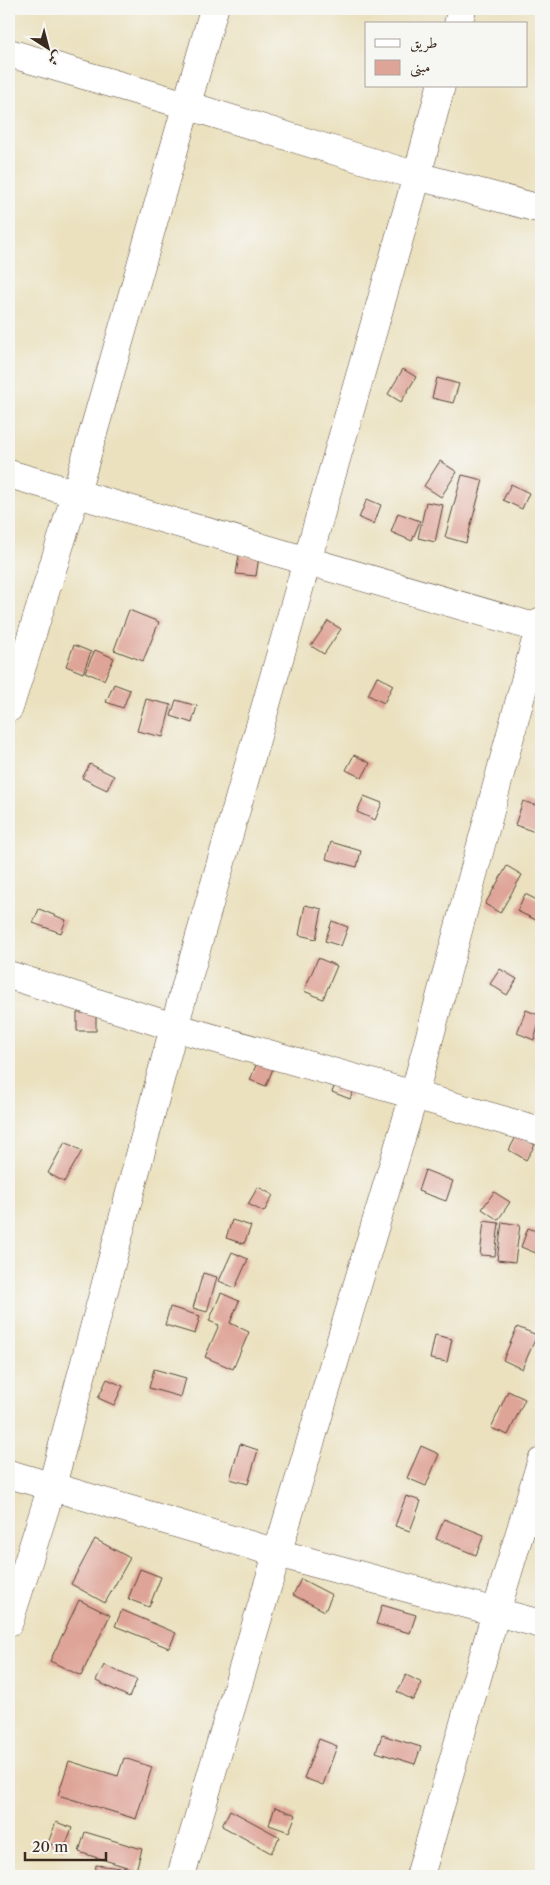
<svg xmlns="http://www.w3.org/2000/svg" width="550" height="1885" font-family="'Libre Caslon Text',Amiri,serif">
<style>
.building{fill:#dfa498}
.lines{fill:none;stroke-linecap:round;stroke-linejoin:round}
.street-casing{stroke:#554536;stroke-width:29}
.street{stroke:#fff;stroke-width:28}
</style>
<rect width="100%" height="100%" fill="#f6f6f2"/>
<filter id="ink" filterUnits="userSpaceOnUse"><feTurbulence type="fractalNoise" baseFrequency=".02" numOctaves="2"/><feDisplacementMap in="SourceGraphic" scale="10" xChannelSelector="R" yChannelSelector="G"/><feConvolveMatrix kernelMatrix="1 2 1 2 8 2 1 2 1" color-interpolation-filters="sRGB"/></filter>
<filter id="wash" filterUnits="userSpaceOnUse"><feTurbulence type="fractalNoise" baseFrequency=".0096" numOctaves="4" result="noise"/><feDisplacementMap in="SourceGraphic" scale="20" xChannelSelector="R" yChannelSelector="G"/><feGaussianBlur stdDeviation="1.12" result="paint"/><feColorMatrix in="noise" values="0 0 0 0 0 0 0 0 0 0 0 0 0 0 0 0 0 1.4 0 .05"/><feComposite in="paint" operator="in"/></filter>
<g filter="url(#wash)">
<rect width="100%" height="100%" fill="#ebe1bf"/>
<g id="blocks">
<path class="building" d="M403 369 416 377 401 402 388 394Z
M437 378 459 384 453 403 432 398Z
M440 461 457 472 441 497 424 486Z
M462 475 483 480 466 543 445 537Z
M511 484 529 493 522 509 503 500Z
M367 499 381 505 374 524 359 518Z
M426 502 443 505 435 542 418 538Z
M398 513 420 521 412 541 391 532Z
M239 555 259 557 256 576 236 574Z
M129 610 159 622 143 661 114 650Z
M328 621 341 629 324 654 311 646Z
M74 645 91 652 83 673 66 666Z
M95 650 114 658 104 680 85 672Z
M377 676 393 685 384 703 368 695Z
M114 684 130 690 123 708 106 702Z
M146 699 171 705 163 737 137 731Z
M176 700 197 706 192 723 171 716Z
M354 755 370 763 362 778 346 770Z
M90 764 114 776 107 790 82 778Z
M364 796 382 803 375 820 357 812Z
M523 801 541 807V834L515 825Z
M331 842 361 851 357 867 326 859Z
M507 866 522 875 500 913 485 904Z
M525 894 541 902V909L536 920 517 911Z
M305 905 322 909 316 939 299 935Z
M39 909 66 920 61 933 33 923Z
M332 921 348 927 341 946 325 941Z
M318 958 337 966 323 999 304 991Z
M500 969 517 979 507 995 490 984Z
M526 1010 541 1016 534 1040 517 1033Z
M77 1013H96V1031H77Z
M260 1055 276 1061 266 1086 250 1080Z
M339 1075 357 1083 350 1099 332 1092Z
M517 1135 535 1145 526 1160 509 1150Z
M65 1142 82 1151 64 1182 48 1173Z
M425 1170 453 1181 446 1201 418 1191Z
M258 1187 273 1195 264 1212 248 1204Z
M494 1192 510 1202 498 1220 482 1209Z
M232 1220 251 1226 244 1244 226 1238Z
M484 1221 499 1223 495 1256 480 1255Z
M502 1222 520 1225 515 1262 497 1260Z
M528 1228 541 1233V1255L521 1247Z
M232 1252 248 1259 235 1288 219 1281Z
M203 1273 217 1277 207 1312 193 1308Z
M221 1293 239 1301 230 1323 249 1332 233 1369 205 1357 219 1325 209 1321Z
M170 1307 200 1316 195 1334 165 1325Z
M517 1327 537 1335 522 1369 503 1360Z
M435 1335 452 1339 447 1362 430 1359Z
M154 1369 186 1378 181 1397 149 1388Z
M107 1379 123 1386 114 1405 98 1398Z
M508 1391 525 1399 508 1435 491 1428Z
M240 1444 258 1450 248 1484 230 1479Z
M421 1446 439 1454 426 1486 407 1478Z
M406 1496 421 1501 410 1531 395 1526Z
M444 1519 484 1535 476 1555 436 1539Z
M95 1539 130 1558 105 1603 71 1584Z
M140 1569 161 1577 149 1607 128 1599Z
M301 1579 332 1595 325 1611 293 1595Z
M79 1600 110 1615 81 1676 50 1661Z
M382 1605 416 1615 410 1633 376 1624Z
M122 1610 176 1633 169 1648 115 1626Z
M104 1665 137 1680 129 1697 96 1681Z
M406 1675 422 1683 413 1700 397 1692Z
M382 1735 421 1747 415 1764 376 1752Z
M319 1739 337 1746 323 1785 304 1778Z
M124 1758 152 1767 136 1819 58 1795 69 1761 118 1776Z
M275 1807 296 1815 289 1832 269 1825Z
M230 1810 280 1837 271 1853 222 1826Z
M56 1822 72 1828 64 1849 48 1843Z
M85 1832 142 1849 136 1870 79 1852Z
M96 1865 137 1870 136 1876H95Z"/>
</g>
</g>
<g filter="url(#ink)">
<use href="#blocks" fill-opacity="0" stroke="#554536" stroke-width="1"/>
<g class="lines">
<g class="street-casing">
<path id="street" d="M458 24 462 9
M9 53 186 105 417 176 541 209
M9 474 541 629
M9 708 76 493 214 9
M9 975 174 1027 541 1131
M9 1474 277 1553 541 1624
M9 1622 52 1486 174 1027 417 176 441 86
M181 1876 414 1095 541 621
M420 1876 496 1612 541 1462"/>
</g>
<use href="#street" class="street"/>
</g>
</g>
<rect width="550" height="1885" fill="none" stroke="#f6f6f2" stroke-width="30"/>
<rect x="365" y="22" width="162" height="65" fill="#f6f6f2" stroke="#aba49d"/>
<rect x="375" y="39" width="25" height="8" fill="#ffffff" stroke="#aba49d"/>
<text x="410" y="48" font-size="15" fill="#3b2a1e">طريق</text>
<rect x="375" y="60" width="25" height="15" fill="#dfa498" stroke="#aba49d"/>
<text x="410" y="72" font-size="15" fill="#3b2a1e">مبنى</text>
<g transform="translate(48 48) rotate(144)" stroke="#f6f6f2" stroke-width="4" paint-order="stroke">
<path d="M0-4L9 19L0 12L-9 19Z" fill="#3b2a1e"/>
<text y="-8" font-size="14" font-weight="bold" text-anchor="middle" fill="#3b2a1e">ش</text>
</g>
<path d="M25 1852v8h81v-8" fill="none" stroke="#3b2a1e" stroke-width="2.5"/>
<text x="32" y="1852" font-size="15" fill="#3b2a1e" stroke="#f6f6f2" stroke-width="4" paint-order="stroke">20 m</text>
</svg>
